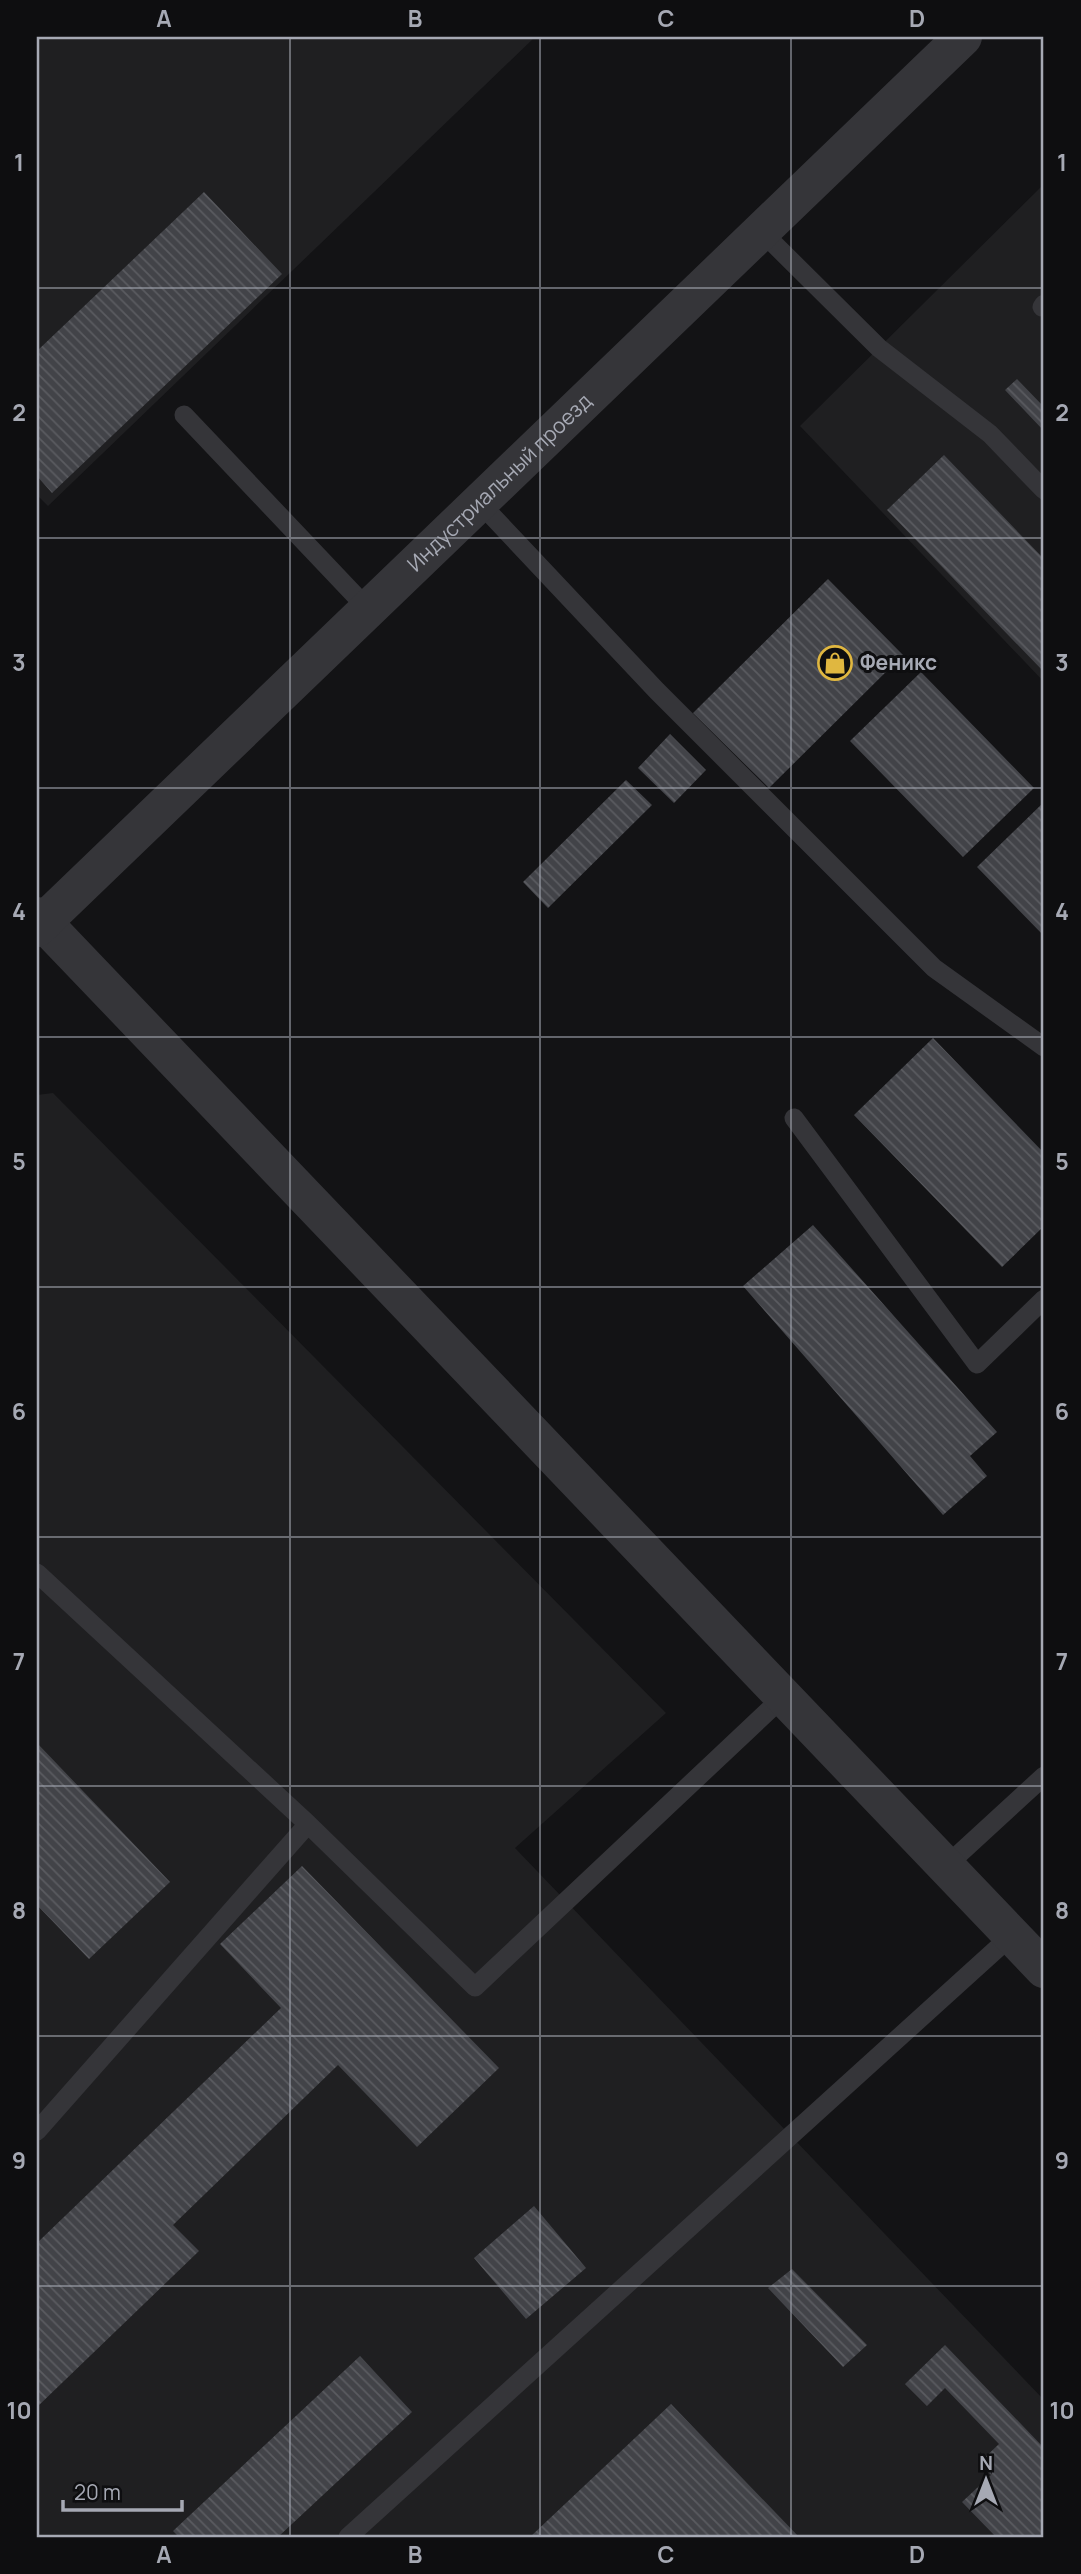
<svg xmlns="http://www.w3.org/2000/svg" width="1081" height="2574" font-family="Manrope,sans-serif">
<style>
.built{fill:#1f1f21}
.building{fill:url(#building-back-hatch)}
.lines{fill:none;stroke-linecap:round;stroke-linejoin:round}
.lane{stroke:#353539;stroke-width:19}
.street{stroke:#353539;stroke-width:38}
.grid{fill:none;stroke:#a6a9b4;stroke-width:2;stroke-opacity:0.55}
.labels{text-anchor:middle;stroke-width:6;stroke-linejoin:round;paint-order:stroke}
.street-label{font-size:21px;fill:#a6a9b4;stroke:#0e0e10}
.poi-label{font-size:21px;font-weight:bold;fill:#a6a9b4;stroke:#0e0e10;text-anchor:start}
.neatline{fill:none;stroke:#a6a9b4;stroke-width:2.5}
.grid-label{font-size:23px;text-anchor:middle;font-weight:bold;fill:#a6a9b4}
</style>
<defs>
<pattern id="building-back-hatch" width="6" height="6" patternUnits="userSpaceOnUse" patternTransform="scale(1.75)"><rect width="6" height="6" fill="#424348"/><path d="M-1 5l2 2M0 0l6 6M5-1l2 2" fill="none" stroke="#5a5b60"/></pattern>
</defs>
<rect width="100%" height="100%" fill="#131315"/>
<path class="built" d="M37 37H535L48 506 37 495Z
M1044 184V682L800 426Z
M53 1093 666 1713 515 1848 1044 2400V2537H37V1095Z"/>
<path class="building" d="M204 192 282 274 52 493 37 476V351Z
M1017 379 1044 407V431L1005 390Z
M944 455 1044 559V672L887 510Z
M828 579 903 655 769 788 693 713Z
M921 672 1034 788 963 857 850 741Z
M670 734 706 770 674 803 638 768Z
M626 780 652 805 548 908 523 882Z
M1044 802V936L977 867Z
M933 1038 1044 1153V1226L1002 1267 854 1115Z
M813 1225 997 1432 970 1456 987 1476 943 1515 743 1286Z
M37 1743 170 1882 89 1959 37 1905Z
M302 1866 499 2068 417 2147 338 2065 173 2225 199 2251 37 2407V2243L281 2008 220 1944Z
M534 2206 586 2268 526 2319 474 2258Z
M792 2269 867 2345 843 2367 768 2288Z
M945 2345 1044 2448V2537H996L962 2502 991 2475 979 2463 999 2444 945 2388 927 2406 905 2384Z
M360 2356 412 2412 278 2537H179L173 2531Z
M671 2404 799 2537H530Z"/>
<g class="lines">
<path class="lane" d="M761 231 879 348 990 434 1044 490
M1042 307 1044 304
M184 415 368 609
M479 502 657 691 934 968 1044 1047
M794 1118 977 1364 1044 1299
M37 1573 308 1824 37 2131
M308 1824 475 1987 784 1696
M946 1866 1044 1776
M348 2537 1012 1935"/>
<g class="street">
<path d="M37 916 1044 1969"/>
<path id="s1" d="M37 928 963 37"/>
</g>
</g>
<path class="grid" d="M290 37V2537M540 37V2537M791 37V2537M37 288H1044M37 538H1044M37 788H1044M37 1037H1044M37 1287H1044M37 1537H1044M37 1786H1044M37 2036H1044M37 2286H1044"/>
<defs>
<g id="shop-ring" transform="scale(1.75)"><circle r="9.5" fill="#0e0e10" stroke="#e0b740" stroke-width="1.5"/><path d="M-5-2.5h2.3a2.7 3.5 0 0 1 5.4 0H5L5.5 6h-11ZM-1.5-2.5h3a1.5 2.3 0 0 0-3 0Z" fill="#e0b740"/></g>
</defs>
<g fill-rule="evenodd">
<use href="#shop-ring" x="835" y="663"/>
</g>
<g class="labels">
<g class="street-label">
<text dy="7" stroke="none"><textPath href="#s1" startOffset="642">Индустриальный проезд</textPath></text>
</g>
<g class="poi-label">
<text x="860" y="670">Феникс</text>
</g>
</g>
<rect width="1081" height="2574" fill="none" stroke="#0e0e10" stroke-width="77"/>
<g transform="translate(986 2480)" stroke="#0e0e10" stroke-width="5" paint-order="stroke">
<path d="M0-5L12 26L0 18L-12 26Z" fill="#a6a9b4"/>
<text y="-10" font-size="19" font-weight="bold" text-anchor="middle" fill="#a6a9b4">N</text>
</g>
<path d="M63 2500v10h119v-10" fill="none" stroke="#a6a9b4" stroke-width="3.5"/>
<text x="74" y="2500" font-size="21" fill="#a6a9b4" stroke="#0e0e10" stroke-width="5" paint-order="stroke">20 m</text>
<rect x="38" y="38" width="1004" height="2498" class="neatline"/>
<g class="grid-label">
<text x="164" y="27">A</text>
<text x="415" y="27">B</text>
<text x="666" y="27">C</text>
<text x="917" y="27">D</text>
<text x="19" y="171">1</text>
<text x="1062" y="171">1</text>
<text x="19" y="421">2</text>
<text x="1062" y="421">2</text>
<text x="19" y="671">3</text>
<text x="1062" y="671">3</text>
<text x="19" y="920">4</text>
<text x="1062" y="920">4</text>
<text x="19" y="1170">5</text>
<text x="1062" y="1170">5</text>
<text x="19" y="1420">6</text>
<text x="1062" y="1420">6</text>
<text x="19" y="1670">7</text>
<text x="1062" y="1670">7</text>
<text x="19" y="1919">8</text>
<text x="1062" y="1919">8</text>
<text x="19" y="2169">9</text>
<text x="1062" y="2169">9</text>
<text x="19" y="2419">10</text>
<text x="1062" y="2419">10</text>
<text x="164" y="2563">A</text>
<text x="415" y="2563">B</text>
<text x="666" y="2563">C</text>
<text x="917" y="2563">D</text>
</g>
</svg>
